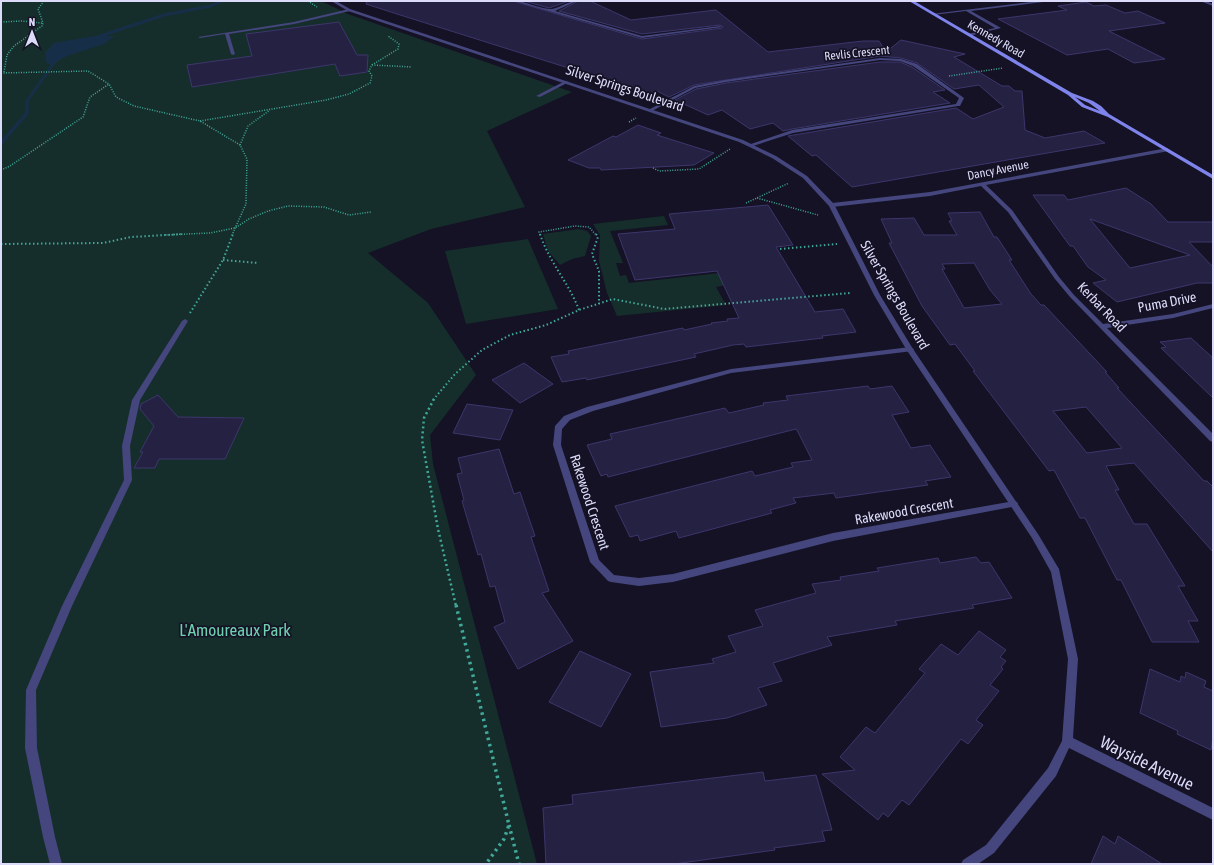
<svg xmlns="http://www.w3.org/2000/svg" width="1214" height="865" font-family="'Asap Condensed',sans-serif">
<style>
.green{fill:#162e2b}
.water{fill:#172e48}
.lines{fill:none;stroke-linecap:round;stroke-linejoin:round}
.stream-far1{stroke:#172e48;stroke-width:3}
.stream{stroke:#172e48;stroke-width:3.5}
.building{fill:#252143;stroke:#3d366c;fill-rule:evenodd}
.path-far3{stroke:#40a99a;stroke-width:1.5;stroke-dasharray:1 1.5;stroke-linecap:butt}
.path-far2{stroke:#40a99a;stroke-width:2;stroke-dasharray:1.5 2.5;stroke-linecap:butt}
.path-far1{stroke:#40a99a;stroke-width:2.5;stroke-dasharray:2 3;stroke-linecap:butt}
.path{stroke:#40a99a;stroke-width:3.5;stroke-dasharray:2.5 4;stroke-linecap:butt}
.service{fill:#44467d;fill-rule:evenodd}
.minor{fill:#44467d;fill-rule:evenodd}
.tertiary{fill:#44467d;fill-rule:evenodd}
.secondary{fill:#7f84ed;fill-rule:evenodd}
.labels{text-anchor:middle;stroke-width:3.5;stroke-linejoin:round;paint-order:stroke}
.far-street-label{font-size:12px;fill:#dcdbfa;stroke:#141224}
.street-label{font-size:14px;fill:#dcdbfa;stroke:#141224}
.near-park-label{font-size:17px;fill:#70d1b1;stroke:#141224}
.near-street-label{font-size:17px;fill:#dcdbfa;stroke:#141224}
</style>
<rect width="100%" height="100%" fill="#141224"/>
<path class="green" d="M1 1H321L348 14 572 92 487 131 525 207 431 229 368 253 428 303 476 375 430 435 433 464 537 864H1Z
M664 216 668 225 610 231 623 263H616L620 276 626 275 629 283 720 273 726 285 716 287 726 305 617 316 607 293 599 261 600 235 593 224Z
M579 229 587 231 591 236 585 256 572 259 560 265 548 251 543 234Z
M528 239 558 309 466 324 445 251Z"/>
<path class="water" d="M94 36H114L104 44 67 56 51 65 46 62 45 53 54 43Z"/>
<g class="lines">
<path class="stream-far1" d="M94 38 164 15 211 6 222 1
M27 105V101L56 60"/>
<path class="stream" d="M1 143 27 113V104"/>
</g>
<path class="building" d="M367 1H513L642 39 722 28 723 27 720 25 642 34 559 11 578 1H590L631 20 716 10 768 52 863 41H879L886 52 901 40 965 54 954 57 1002 86H1009L1015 91H1022L1025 130 1045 138 1084 131 1105 143 852 187 816 155 812 156 788 136 956 108 973 119 1004 107 979 85 954 89 917 63 901 58 880 56 694 85 669 97 657 91 651 94 397 14 366 4Z
M524 1H569L549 8Z
M1086 2 1094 6 1106 5 1125 13 1138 11 1165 23 1109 31 1165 59 1134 63 1108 49 1067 55 998 19 1067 10 1058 6Z
M339 22 357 55H368L367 72 340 76 335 64 192 87 187 65 252 56 246 34Z
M880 62H900L912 67 945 90 933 92 950 103 792 129 783 131 773 123 750 129 722 110 708 115 675 100 696 89 726 83Z
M638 125 661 133 657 135 714 153 694 165 601 170 600 168H589L568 160 613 136 616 137Z
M1126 188 1151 204 1168 222H1213V242H1189L1213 267V283H1197L1117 302 1093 283 1106 280 1088 267 1073 246H1070L1033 195H1064L1068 200ZM1090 219 1190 255 1130 268Z
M768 205 793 245 776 247 815 312 843 309 856 332 822 336 823 338 746 347 744 344 733 345 694 354 696 357 587 380 586 378 562 382 551 357 569 354 568 351 683 328 684 330 712 324 711 323 728 321 727 319 739 318 717 271 635 280 618 234 675 229 669 214Z
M980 212 994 237H997L1012 260H1009L1031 294 1041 305H1044L1107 372H1105L1119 388H1117L1204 481H1207L1213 487V552L1134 463 1106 466 1119 490H1115L1134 524H1147L1185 586H1178L1198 621H1188L1199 642H1152L1121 580H1117L1085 518H1080L1054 470 1049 471 973 371H975L955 344 950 345 922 306 889 243H892L881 219 914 218 924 235H957L949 221H952L948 213ZM974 263 990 290 1002 304 964 308 942 269H945L942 264ZM1086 407 1122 448 1087 453 1053 411Z
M1191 338 1213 358V398L1161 348 1166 347 1160 342Z
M524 363 553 384 520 403 492 380Z
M868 386 870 389 892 386 909 412 892 415 911 448 930 445 951 477 925 481 928 485 871 493 836 498 834 493 793 498 796 503 770 510 772 513 679 538 676 531 640 541 638 535 630 537 615 506 752 471 755 476 793 467 791 463 812 460 798 432 796 429 608 477 607 474 601 476 587 445 612 439 610 434 725 408 729 413 764 405 763 403 788 400 786 396Z
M158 395 178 417 244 418 225 459H159L155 468H134L143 452H140L154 426 140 409 141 404Z
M467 404 513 410 500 440 453 433Z
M499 449 514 494 520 492 535 536 531 537 549 591 542 593 573 641 518 669 494 627 505 622 495 586 490 587 481 554 478 555 462 501 464 500 457 474 462 473 458 458Z
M976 557 981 563 989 562 1012 598 972 605 974 608 895 621 897 625 827 637 832 645 773 663 782 681 758 688 767 705 727 718 661 727 650 672 714 663 712 659 736 652 728 636 763 626 755 610 816 593 812 584 841 580 840 577 879 571 877 568 938 558 940 563Z
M979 631 1006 650 1000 657 1006 661 1001 667 1003 669 990 685 999 691 976 720 983 725 968 744 961 739 909 805 902 800 888 817 883 813 878 820 822 774 855 770 840 757 866 727 875 733 925 673 919 669 941 644 958 655Z
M580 651 631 674 601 727 549 702Z
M1150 669 1180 682 1181 676 1185 678 1186 672 1206 681 1204 687 1213 691V737L1211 750 1177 734 1178 731 1140 713Z
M763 772 765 781 816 775 832 830 822 831 825 841 774 848 775 850 674 864H546L543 808 573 804 572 795Z
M1103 836 1115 844 1118 836 1162 864H1091Z"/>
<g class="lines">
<path class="path-far3" d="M308 1 317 7
M1 22 21 21 42 23
M372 65 412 67
M4 72 7 55 14 46 42 26 43 23 38 9 44 1
M1 73 88 71 109 84 116 97 134 106 200 121 240 145 247 159 246 204 232 235
M949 76 1003 68
M200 121 326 100 349 94 370 83 372 76 369 71 372 65 398 49 399 44 388 36
M629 122 636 118
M240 145 248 126 270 110
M653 168 659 171 699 169 730 149
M1 170 10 166 83 117 90 97 109 84
M757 198 818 215
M746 203 789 183
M164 235 210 233 235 228 249 219 268 211 288 206 324 207 349 215 371 212
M540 235 539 232 575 226 589 227 596 235"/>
<path class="path-far2" d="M540 234C549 262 569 283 579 310
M596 234 598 237 592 254 599 271V304
M1 244 103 243 131 237 184 234
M780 249 837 244
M223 260 258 263
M190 313 223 260 233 234
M433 400 455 374 482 350 510 335 546 325 579 310 613 299 664 309 850 293"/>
<path class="path-far1" d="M434 399 424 418 422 440 438 529 456 606"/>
<path class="path" d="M456 605 509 825 504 839 486 864
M509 825 519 864"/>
<path class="service" d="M1038 1H1051L971 11 1001 28 969 36 967 35 968 34 995 28 966 11 933 15 931 14Z
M1200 1H1206L1213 4V6Z
M349 9 350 11 294 24 229 34 235 54 233 55 231 54 225 34 200 38 198 37 294 22Z
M565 81 569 82 540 97 536 96Z
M185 319 188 321 140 400 130 446 132 480 72 606 36 690 37 748 55 837 62 864H50L43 837 25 748 26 690 62 606 124 480 122 446 132 400 182 321Z"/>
<path class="minor" d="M514 1C526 1 537 8 549 9 557 10 567 1 577 1L555 11 642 36 720 26 722 27 642 38Z
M880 58 901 59 917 64 964 98 960 106H958L793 133 753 146 748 145 792 130 956 104 959 98 913 66 900 61 880 60 726 82 695 88 652 111 648 110 694 86 726 80Z
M1167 148 1170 150 1169 151 986 185 1012 210 1059 277 1074 295 1103 324 1173 314 1213 304V308L1173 318 1107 328 1213 434V442L1210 441 1070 297 1055 279 1008 212 981 186 930 196 832 207 829 205 832 203 930 192Z
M910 347 914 349 913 351 731 373 593 411 570 420 562 429 561 445 599 560 614 575 639 578 673 574 833 533 1014 501 1017 502 1018 504 1017 506 833 541 673 582 639 586 611 582 608 581 590 562 553 445 555 426 564 416 587 407 731 369Z"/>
<path class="tertiary" d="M331 1H336L350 9 743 140 776 156 807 176 834 204 880 295 913 349 1038 534 1059 569 1078 659 1073 738 1213 808V820L1069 748 1056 776 994 853 978 864H961L963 860 986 845 1048 768 1062 741 1068 659 1051 572 1032 538 906 349 874 295 829 206 803 178 772 158 739 142 348 11Z"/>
<path class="secondary" d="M909 1H914L1072 93 1093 101 1101 106 1109 114 1213 175V179L1108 117 1082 107 1068 95ZM1075 97 1089 103 1100 111 1085 105Z"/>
</g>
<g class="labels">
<g class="far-street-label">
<text transform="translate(996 39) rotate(30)" y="4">Kennedy Road</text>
<text transform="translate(857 53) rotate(-6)" y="4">Revlis Crescent</text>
<text transform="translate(998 170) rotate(-11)" y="4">Dancy Avenue</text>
</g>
<g class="street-label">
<text transform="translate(625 88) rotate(18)" y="5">Silver Springs Boulevard</text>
<text transform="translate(895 295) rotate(60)" y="5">Silver Springs Boulevard</text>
<text transform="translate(1167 302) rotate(-11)" y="5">Puma Drive</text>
<text transform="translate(1102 307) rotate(46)" y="5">Kerbar Road</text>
<text transform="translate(590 502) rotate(72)" y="5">Rakewood Crescent</text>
<text transform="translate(904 511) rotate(-10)" y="5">Rakewood Crescent</text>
</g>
<g class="near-park-label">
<text x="235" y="636">L'Amoureaux Park</text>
</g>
<g class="near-street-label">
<text transform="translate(1147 763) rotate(26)" y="6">Wayside Avenue</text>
</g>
</g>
<rect width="1214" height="865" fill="none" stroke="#dcdbfa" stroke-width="4"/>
<g transform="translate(32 32)" stroke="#141224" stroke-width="3" paint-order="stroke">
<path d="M0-3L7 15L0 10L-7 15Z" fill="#dcdbfa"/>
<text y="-6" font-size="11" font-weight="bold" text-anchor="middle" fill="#dcdbfa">N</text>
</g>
</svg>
